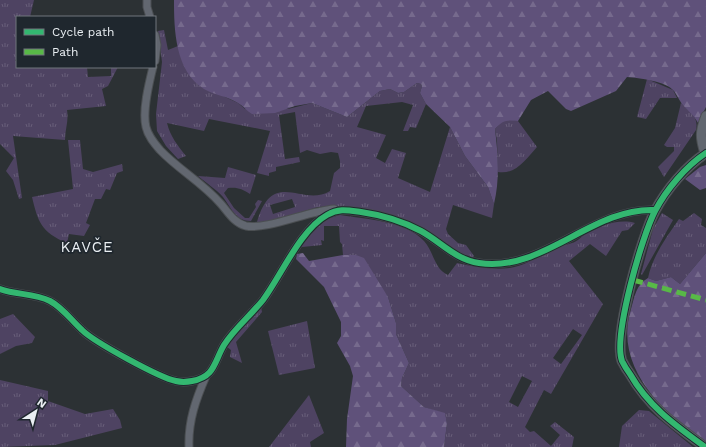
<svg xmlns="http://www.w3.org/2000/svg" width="706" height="447" font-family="'Work Sans',sans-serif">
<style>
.grass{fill:url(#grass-tufts);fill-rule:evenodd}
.forest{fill:url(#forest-firs)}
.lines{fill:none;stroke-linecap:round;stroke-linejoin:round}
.minor-casing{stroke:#4b4f52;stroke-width:9}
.tertiary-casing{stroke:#4b4f52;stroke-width:11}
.minor{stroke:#626770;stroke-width:7}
.tertiary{stroke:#626770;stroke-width:9}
.quiet{stroke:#58b947;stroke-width:5;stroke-dasharray:10 5;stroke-linecap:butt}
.cycleway-casing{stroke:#1f272e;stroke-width:8}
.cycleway{stroke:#33b770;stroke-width:6}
.labels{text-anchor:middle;stroke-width:3.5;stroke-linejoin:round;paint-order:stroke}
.quarter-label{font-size:15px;letter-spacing:1px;fill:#e9eef2;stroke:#1f272e}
</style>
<defs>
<pattern id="grass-tufts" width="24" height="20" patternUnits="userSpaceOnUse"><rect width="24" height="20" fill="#4e4362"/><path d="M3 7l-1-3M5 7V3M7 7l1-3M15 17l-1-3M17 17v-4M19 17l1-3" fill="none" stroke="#685e79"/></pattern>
<pattern id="forest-firs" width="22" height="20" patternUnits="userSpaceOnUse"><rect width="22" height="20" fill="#5f517a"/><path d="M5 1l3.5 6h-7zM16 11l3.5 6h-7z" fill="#766a8d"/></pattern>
</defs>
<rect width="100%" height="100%" fill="#2c3134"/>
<path class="grass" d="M0 0H34L30 17H17V56L15 61H17V67H87L88 77 111 76V67H118L108 86 102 89 106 106 67 110C69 121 65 129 65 140L13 136 22 198 19 199 13 180 6 171 14 158 0 144Z
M164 30 168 50 178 46 184 65 225 97 238 103 245 109H288L312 103 347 117 380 91 390 89 398 93 404 92 417 83 421 84 422 86 420 93 426 104 416 128 410 127 408 131H403L413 105 402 102 366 106 357 127 386 135 376 158 385 163 392 149 406 153 398 178 430 192 450 127 465 156 488 187 494 204 492 218 453 205 446 229 448 234 458 243 466 245 474 256 472 258 455 252 430 234 360 208 336 206 318 207 260 224 257 222C273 167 302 208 330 191L334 173 340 168V161L338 153 331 152 320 154 307 150 300 153 295 112 279 115 285 159 299 157 300 162 276 167V171L269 173V176L257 173 270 131 209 119 204 131 167 123C170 136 178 146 186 156L178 159 166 146 157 131 156 114 162 62 158 31ZM292 199 295 207 273 214 270 205Z
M647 79 673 90 677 98H660L646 119 637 117Z
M681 103C690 112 699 117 696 130L664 177 658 167 674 151V147H667L664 145 675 128Z
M507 119 518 121 537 147C526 159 516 175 498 172L497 141 495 129 500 123Z
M68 140H80L83 169 93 172 122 164 123 171 117 173 110 190 106 189 101 199H95L86 223 90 225 84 236 69 234 67 243C41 232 38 222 32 197L73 189Z
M228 167 256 175 250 194C242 189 238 187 228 188L224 193 234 208 245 218H249L256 207 255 204 258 200 262 201 251 221C235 221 231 207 223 197 216 189 206 183 198 176L225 178Z
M662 213 673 220 642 275 641 274 653 229Z
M694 213 702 219 701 225 706 228V253L680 284 671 277 656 281 648 278C653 255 666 238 679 219L683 221Z
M340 215C365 219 406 221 424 241 434 252 434 269 448 275L457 263C475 267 492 270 510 268 528 265 541 254 557 247 562 245 567 245 572 243 577 242 581 237 585 234 599 226 619 218 635 223L628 230 622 231 606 256 590 244 569 261 603 304 551 394 544 390 525 427 530 432 534 431 551 446 560 435 550 426 555 422 574 437 572 447H444L447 423 445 414 424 407 401 386 402 378 409 363 396 334V323L388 297 356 255H343L342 244 340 242 339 226H324V241L321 240 322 245 302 247 300 245 323 220ZM573 329 582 335 561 364 553 358ZM522 376 532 381 518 407 509 402Z
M261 307 262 312 236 342 242 363 230 357 231 350 227 347 247 321Z
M13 314 35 337 32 343 16 346 0 354V319Z
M307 321 315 368 279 375 268 331Z
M0 380 48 391V401L85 414 113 409 120 420 122 428 55 445 0 447Z
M309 395 324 433 310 442 311 447H269Z
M639 410 649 411 693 447H619L622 426Z"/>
<path class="forest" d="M174 0H706V107L698 123C694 115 688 111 682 104 679 100 677 95 674 91 666 81 639 78 627 77L616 91 571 111 566 109 548 91 531 100 518 121C507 120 503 120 495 129 498 154 500 179 494 204L488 187 465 156 450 127 426 104 420 93 422 86 421 84 417 83 404 92 398 93 390 89 380 91 347 117 312 103 295 106 275 113 252 114C247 111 243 106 238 103 227 96 214 95 204 89 175 71 174 30 174 0Z
M706 165V188L700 190 685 179 700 167Z
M303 253 309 261 343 255H356L364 258 388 297 396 323V334L409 363 402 378 401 386 424 407 445 413 447 423 444 447H346L347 419 353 376 350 366 337 343 341 336V322L324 287 296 259 297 254Z
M706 253V444C663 413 613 367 631 309 635 295 636 285 648 278L656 281 671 277 680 284Z"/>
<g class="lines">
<g class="minor-casing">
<path id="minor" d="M147 0V7L150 17
M155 35 157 45 155 61
M153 67C149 83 142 111 146 127 148 136 154 143 160 150 179 170 202 182 221 204 228 212 234 223 246 226 267 230 308 211 334 209
M0 289C16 295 34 293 50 301 63 308 71 320 82 330 94 342 160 378 176 381 180 382 187 382 192 381 215 377 214 362 224 345 234 329 251 315 263 300 281 276 300 230 327 215 339 208 347 210 361 212 382 215 402 221 421 231 441 242 456 260 479 263 543 273 592 207 655 210
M189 447C188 421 196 399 206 376"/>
</g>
<g class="tertiary-casing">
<path id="tertiary" d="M705 153C700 138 700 131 706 116
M705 447C675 425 649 407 630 374 627 370 624 365 622 361 613 336 642 236 655 211 666 190 686 166 706 153"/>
</g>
<use href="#minor" class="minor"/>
<use href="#tertiary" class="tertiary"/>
<path class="quiet" d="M633 280 706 300"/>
<g class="cycleway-casing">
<path id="cycleway" d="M0 289C16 295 34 293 50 301 63 308 71 320 82 330 94 342 160 378 176 381 180 382 187 382 192 381 215 377 214 362 224 345 234 329 251 315 263 300 281 276 300 230 327 215 339 208 347 210 361 212 382 215 402 221 421 231 441 242 456 260 479 263 543 273 592 207 655 210
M705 447C675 425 649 407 630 374 627 370 624 365 622 361 613 336 642 236 655 211 666 190 686 166 706 153"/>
</g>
<use href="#cycleway" class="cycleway"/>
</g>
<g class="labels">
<g class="quarter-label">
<text x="87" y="252">KAVČE</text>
</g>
</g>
<rect x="16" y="16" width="140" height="52" fill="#1f272e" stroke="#70777c"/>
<rect x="24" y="29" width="20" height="6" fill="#33b770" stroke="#70777c"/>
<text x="52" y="36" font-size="12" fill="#e9eef2">Cycle path</text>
<rect x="24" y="49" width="20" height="6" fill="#58b947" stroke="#70777c"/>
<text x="52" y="56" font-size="12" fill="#e9eef2">Path</text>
<g transform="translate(36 411) rotate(36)" stroke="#1f272e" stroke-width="3" paint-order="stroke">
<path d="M0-3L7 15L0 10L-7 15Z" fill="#e9eef2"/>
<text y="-6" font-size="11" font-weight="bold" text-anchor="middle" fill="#e9eef2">N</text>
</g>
</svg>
